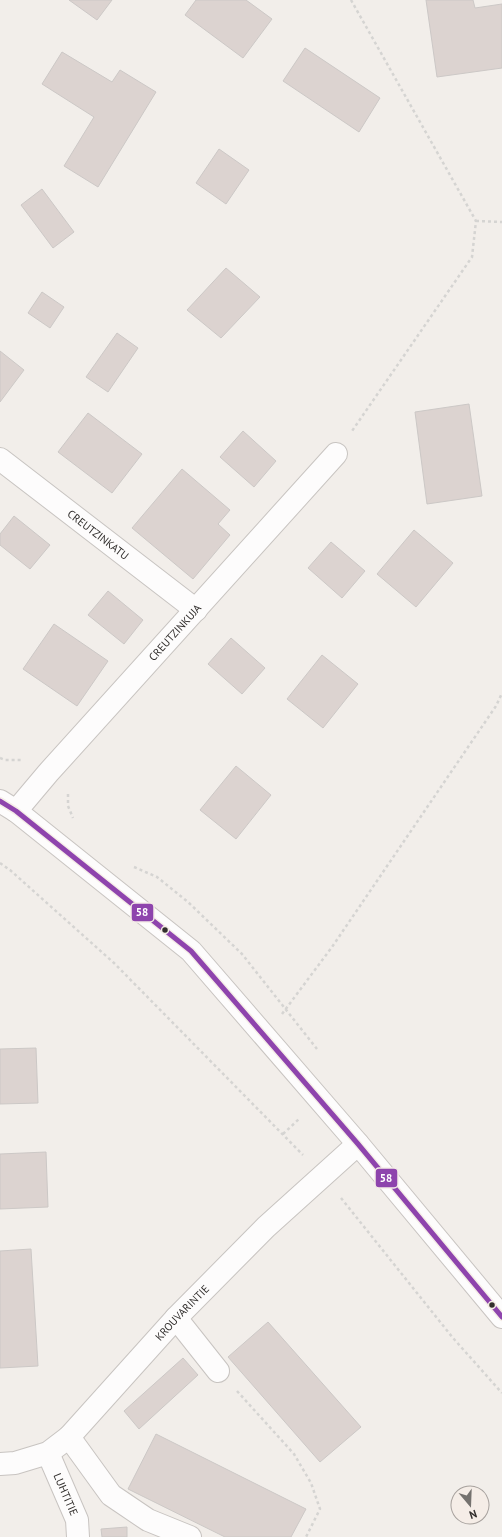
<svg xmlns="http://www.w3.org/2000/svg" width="502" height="1537" font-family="'PT Sans',sans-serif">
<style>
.building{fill:#dcd3d0;stroke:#ccc8c6}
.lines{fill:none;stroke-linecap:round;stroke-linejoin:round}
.minor-casing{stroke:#c8c4c1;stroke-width:24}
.path{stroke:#d5d4d2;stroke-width:2.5;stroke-dasharray:3 3;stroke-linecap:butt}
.minor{stroke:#fdfcfc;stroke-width:22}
.bus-1-casing{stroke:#f5ede7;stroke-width:8}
.bus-1{stroke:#8e44ad;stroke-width:5}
.bus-dot{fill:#322f2d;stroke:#f5ede7;stroke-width:1.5}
.labels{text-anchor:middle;stroke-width:4;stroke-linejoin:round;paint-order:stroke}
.street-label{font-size:11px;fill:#322f2d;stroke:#f5ede7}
.line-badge{stroke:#f5ede7;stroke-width:1.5}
.badge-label{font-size:11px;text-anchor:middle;font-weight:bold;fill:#fff}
</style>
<rect width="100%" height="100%" fill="#f2eeea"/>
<path class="building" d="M69 0H112L97 20Z
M196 0H246L272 19 243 58 185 15Z
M426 0H473L475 8 502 4V68L437 77Z
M305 48 380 98 359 132 283 81Z
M62 52 112 82 120 70 156 92 98 187 64 166 94 117 42 84Z
M219 149 249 170 226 204 196 183Z
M42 189 74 232 53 248 21 205Z
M226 268 260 297 221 338 187 310Z
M42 292 64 307 50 328 28 313Z
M117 333 138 348 108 392 86 377Z
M0 351 24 370 0 402Z
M469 404 482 496 427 504 415 412Z
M88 413 142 454 112 493 58 452Z
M243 431 276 461 254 487 220 457Z
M182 469 230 510 218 524 230 535 193 579 132 528Z
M14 516 50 545 30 569 0 545V534Z
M414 530 453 563 416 607 377 574Z
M331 542 365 571 342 598 308 568Z
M108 591 143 620 124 644 88 615Z
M54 624 108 661 77 706 23 669Z
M231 638 265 668 242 694 208 664Z
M322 655 358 684 323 728 287 699Z
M236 766 271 795 236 839 200 810Z
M36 1048 38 1103 0 1104V1049Z
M46 1152 48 1207 0 1209V1154Z
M31 1249 38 1366 0 1368V1251Z
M268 1322 361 1427 320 1462 228 1357Z
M183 1358 198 1375 139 1429 124 1411Z
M156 1434 306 1509 291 1537H225L128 1489Z
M127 1527V1537H102L101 1529Z"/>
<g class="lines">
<g class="minor-casing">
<g id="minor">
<path id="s1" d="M0 459 196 610"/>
<path d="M0 801 16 811 191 951 358 1144 502 1317"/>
<path id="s2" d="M16 811 48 773 336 454"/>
<path d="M176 1318 218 1371"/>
<path d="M69 1437 111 1495 148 1520 190 1537"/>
<path id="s3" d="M48 1453 77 1520 78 1537"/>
<path id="s4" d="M0 1464 15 1463 48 1453 69 1437 176 1318 266 1227 358 1144"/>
</g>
</g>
<path class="path" d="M351 0 476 221 472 257 352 431
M476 221 502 222
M0 758 5 760H21
M68 794V806L73 818
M0 863 10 870 114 963 303 1155
M134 867 157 877 188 902 242 954 317 1049
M282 1014 332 947 496 706 502 693
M283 1134 299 1119
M341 1198 453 1338 502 1393
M237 1391 294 1454 311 1483 320 1509 306 1537"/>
<use href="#minor" class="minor"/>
<g class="bus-1-casing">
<path id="bus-1" d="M0 801 16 811 191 951 358 1144 502 1317"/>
</g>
<use href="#bus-1" class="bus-1"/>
</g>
<g class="bus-dot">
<circle cx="165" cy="930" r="3.5"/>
<circle cx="492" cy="1305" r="3.5"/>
</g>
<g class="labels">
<g class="street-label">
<text dy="4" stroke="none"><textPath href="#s1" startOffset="124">CREUTZINKATU</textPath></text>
<text dy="4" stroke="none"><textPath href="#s2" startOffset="239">CREUTZINKUJA</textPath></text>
<text dy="4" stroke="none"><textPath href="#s4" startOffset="244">KROUVARINTIE</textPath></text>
<text dy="4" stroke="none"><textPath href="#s3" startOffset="45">LUHTITIE</textPath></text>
</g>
</g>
<g class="line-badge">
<rect x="131" y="903" width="23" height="19" rx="4" fill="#8e44ad"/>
<rect x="375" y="1168" width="23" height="20" rx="4" fill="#8e44ad"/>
</g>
<g class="badge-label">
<text x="142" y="916">58</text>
<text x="386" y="1182">58</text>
</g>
<g transform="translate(470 1505) rotate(161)"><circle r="19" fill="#f5ede7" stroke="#a7a19d"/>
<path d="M0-3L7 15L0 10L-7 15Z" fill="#75726f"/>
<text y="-6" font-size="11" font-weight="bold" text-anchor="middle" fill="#322f2d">N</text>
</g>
</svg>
